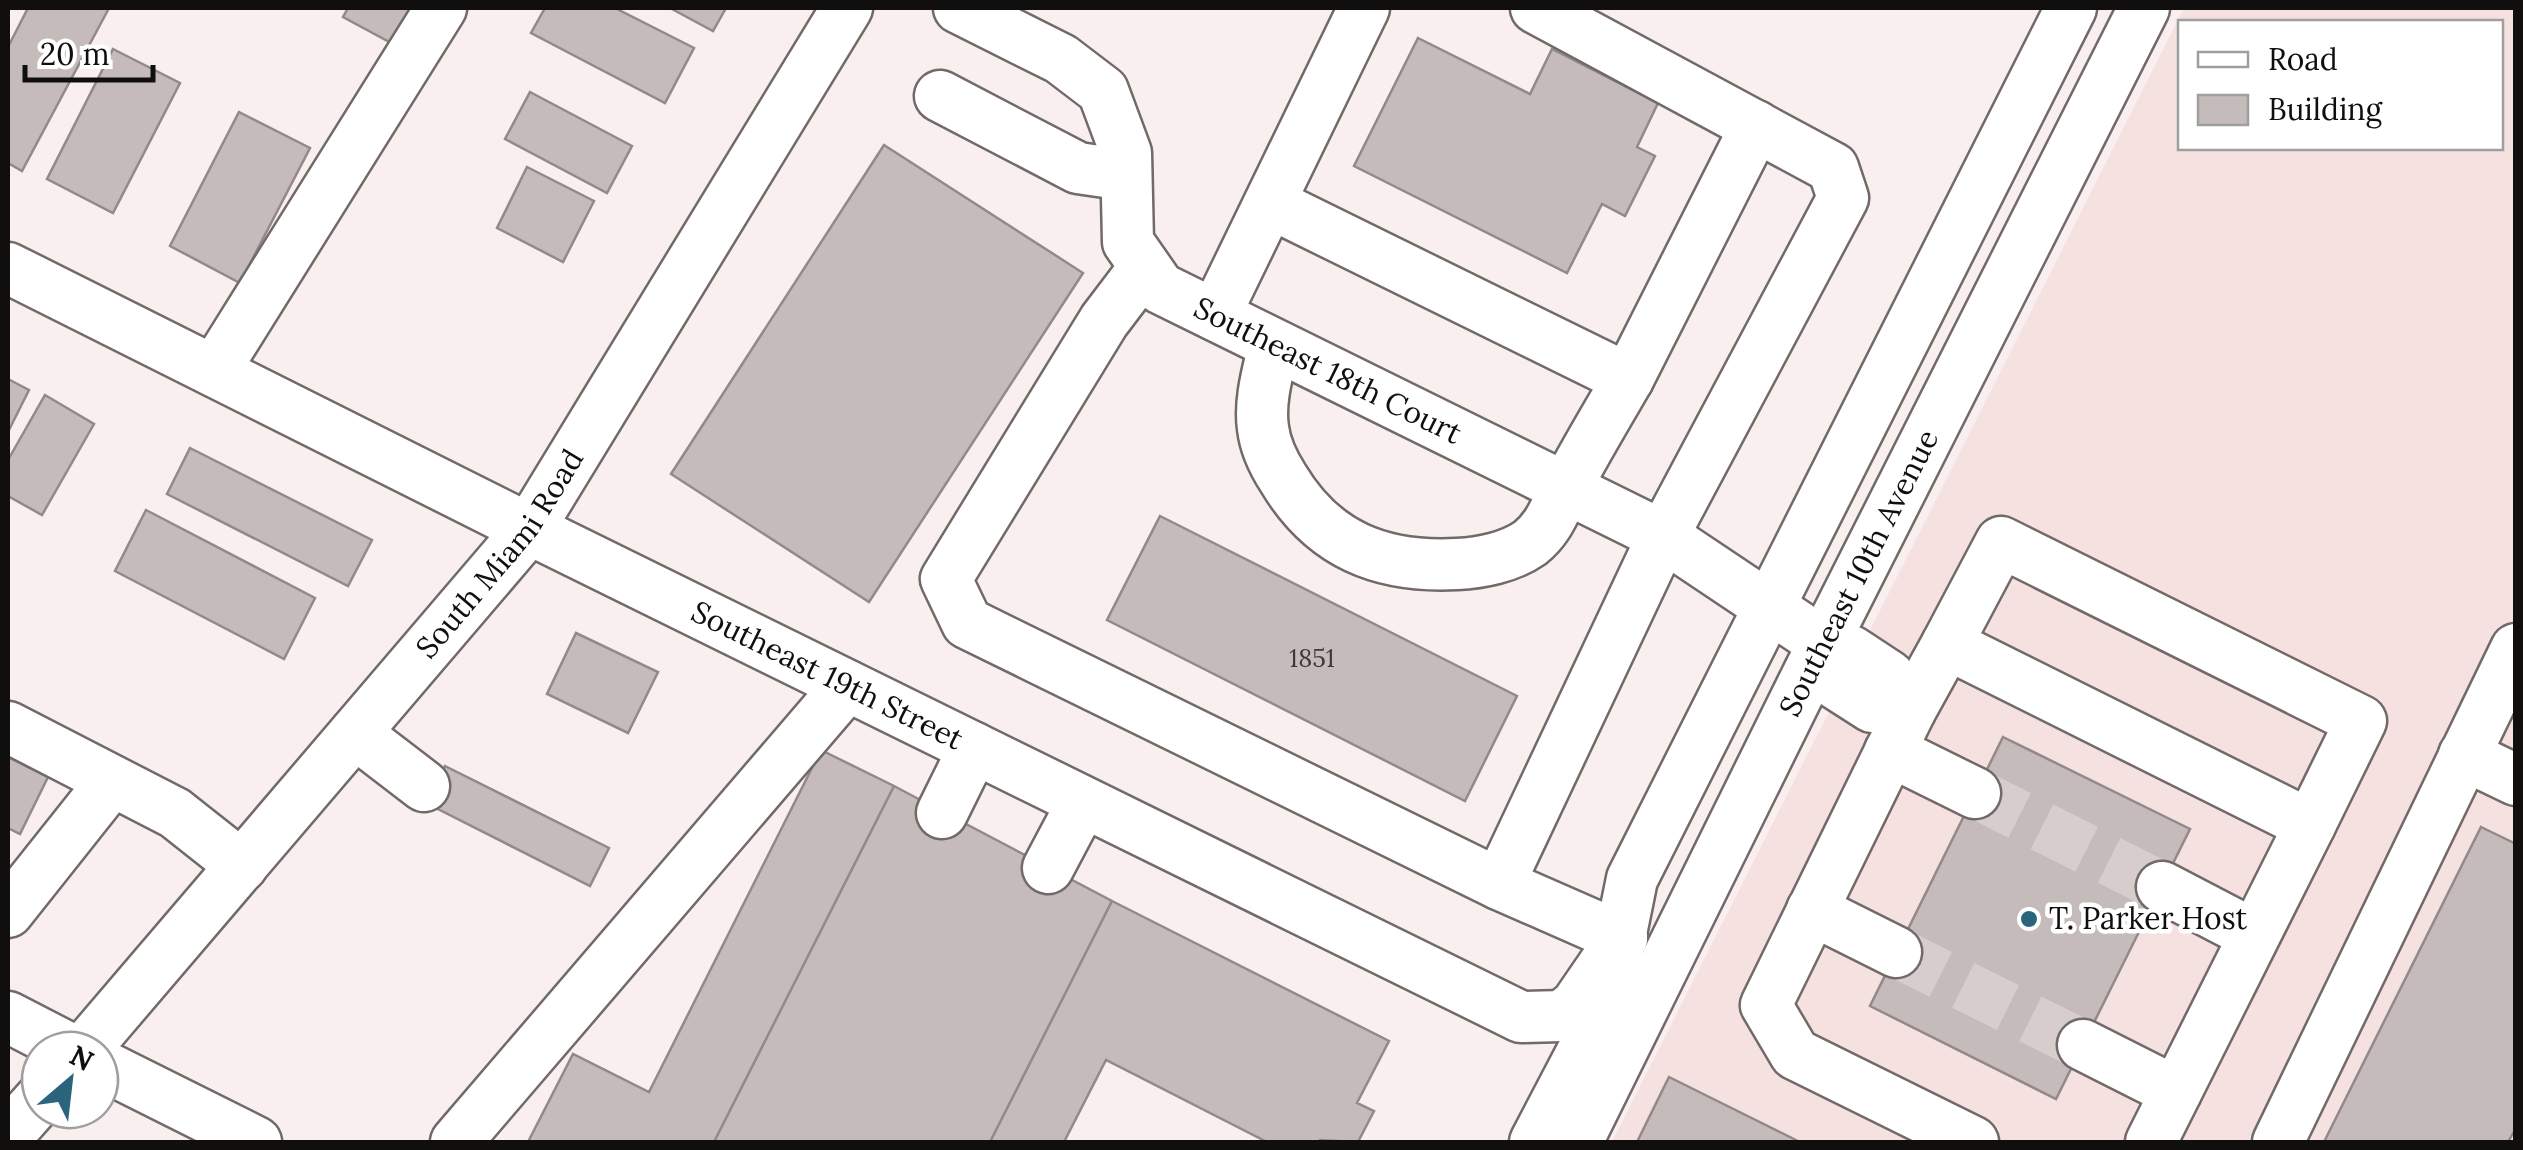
<svg xmlns="http://www.w3.org/2000/svg" width="2523" height="1150" font-family="Lora,serif">
<style>
.built{fill:#f4e1e0;fill-rule:evenodd}
.building{fill:#c5bbbb;stroke:#928988;stroke-width:2.5}
.lines{fill:none;stroke-linecap:round;stroke-linejoin:round}
.minor-tunnel{stroke:#d6cdcc;stroke-width:50;stroke-dasharray:50 25;stroke-linecap:butt}
.minor-casing{stroke:#726969;stroke-width:55}
.minor{stroke:#fff;stroke-width:50}
.poi-dot{fill:#2a657d;stroke:#fff;stroke-width:4}
.labels{text-anchor:middle;stroke-width:9;stroke-linejoin:round;paint-order:stroke}
.number-label{font-size:25px;fill:#3e3939}
.street-label{font-size:30px;fill:#110e0e;stroke:#fff}
.poi-label{font-size:30px;fill:#110e0e;stroke:#fff;text-anchor:start}
</style>
<rect width="100%" height="100%" fill="#f9efee"/>
<path class="built" d="M2184 8H2515V1142H1612ZM2180 22H2500V148H2180Z"/>
<path class="building" d="M28 8H109L22 171 8 163V47Z
M348 8H415L395 45 343 17Z
M545 8H615L694 48 665 103 531 33Z
M670 8H726L713 31Z
M1418 38 1530 94 1552 49 1658 103 1637 147 1655 156 1625 216 1602 204 1567 273 1354 166Z
M113 49 180 83 113 213 47 179Z
M530 92 632 146 607 193 505 139Z
M239 112 310 148 240 283 170 246Z
M884 145 1083 273 869 602 671 474Z
M527 167 594 201 563 262 497 228Z
M8 379 29 390 8 432Z
M45 395 94 424 42 515 8 496V460Z
M190 448 372 540 348 586 167 494Z
M146 510 315 598 284 659 115 571Z
M1160 516 1517 696 1465 801 1107 620Z
M576 633 658 672 628 733 547 694Z
M2003 737 2190 829 2056 1099 1870 1006Z
M821 750 894 786 714 1142H528L573 1054 649 1092Z
M8 757 48 777 20 834 8 828Z
M445 766 609 848 590 886 426 803Z
M894 786 1112 901 990 1142H714Z
M2481 827 2516 844V1128L2508 1142H2324Z
M1112 901 1389 1041 1357 1103 1374 1111 1358 1142 1320 1140 1319 1142H1267L1106 1060 1064 1142H990Z
M1669 1077 1800 1142H1637Z"/>
<g class="lines">
<path class="minor-tunnel" d="M1975 793 2162 887
M1896 952 2083 1045"/>
<g class="minor-casing">
<g id="minor">
<path id="s1" d="M959 8 1061 59 1103 91 1126 153 1128 242 1160 288 1663 536 1823 643 1851 651 1889 676 1910 711 1872 707 1833 682 1823 643"/>
<path d="M940 96 1078 168 1126 175"/>
<path d="M1270 203 1628 379C1607 415 1586 450 1567 486 1555 508 1550 527 1530 543 1510 557 1481 563 1457 564 1381 568 1323 545 1283 478 1274 464 1265 445 1263 428 1259 401 1268 371 1274 345"/>
<path d="M1145 267 1104 321 946 579 967 623 1499 884 1622 938"/>
<path id="s2" d="M8 268 529 529 1521 1017 1562 1016 1576 1005 1622 938"/>
<path d="M1215 315 1364 8"/>
<path d="M214 371 441 8"/>
<path d="M1628 379 1756 126"/>
<path d="M1947 644 2001 542 2361 721 2310 825"/>
<path d="M8 727 175 813 242 866"/>
<path d="M355 733 424 786"/>
<path d="M1890 751 1975 793"/>
<path d="M2464 755 2516 780"/>
<path d="M942 813 974 748"/>
<path d="M1048 868 1083 802"/>
<path d="M1499 884 1663 536 1843 198 1833 168 1536 8"/>
<path d="M2162 887 2254 935"/>
<path d="M1812 910 1896 952"/>
<path d="M8 912 112 781"/>
<path d="M8 1017 72 1050"/>
<path d="M2083 1045 2176 1092"/>
<path id="s3" d="M84 1050 529 529 847 8"/>
<path d="M100 1064 256 1142"/>
<path d="M8 1135 40 1099"/>
<path d="M456 1142 847 686"/>
<path d="M1535 1142 1590 1037 1612 978 1632 879 2071 8"/>
<path id="s4" d="M1577 1142 1808 674 2144 8"/>
<path d="M1973 1142 1795 1054 1766 1005 1910 711 1947 644 2310 825 2151 1142"/>
<path d="M2278 1142 2516 649"/>
</g>
</g>
<use href="#minor" class="minor"/>
</g>
<circle class="poi-dot" cx="2029" cy="919" r="10"/>
<g class="labels">
<g class="number-label">
<text x="1312" y="667">1851</text>
</g>
<g class="street-label">
<text dy="10" stroke="none"><textPath href="#s1" startOffset="565">Southeast 18th Court</textPath></text>
<text dy="10" stroke="none"><textPath href="#s3" startOffset="648">South Miami Road</textPath></text>
<text dy="10" stroke="none"><textPath href="#s4" startOffset="635">Southeast 10th Avenue</textPath></text>
<text dy="10" stroke="none"><textPath href="#s2" startOffset="915">Southeast 19th Street</textPath></text>
</g>
<g class="poi-label">
<text x="2049" y="929">T. Parker Host</text>
</g>
</g>
<rect width="2523" height="1150" fill="none" stroke="#110e0e" stroke-width="20"/>
<rect x="2178" y="20" width="325" height="130" fill="#ffffff" stroke="#a09f9f" stroke-width="2.5"/>
<rect x="2198" y="52" width="50" height="15" fill="#ffffff" stroke="#a09f9f" stroke-width="2.5"/>
<text x="2268" y="70" font-size="30" fill="#110e0e">Road</text>
<rect x="2198" y="95" width="50" height="30" fill="#c5bbbb" stroke="#a09f9f" stroke-width="2.5"/>
<text x="2268" y="120" font-size="30" fill="#110e0e">Building</text>
<g transform="translate(70 1080) rotate(28)"><circle r="48" fill="#ffffff" stroke="#a09f9f" stroke-width="2.5"/>
<path d="M0-8L18 38L0 25L-18 38Z" fill="#2a657d"/>
<text y="-15" font-size="28" font-weight="bold" text-anchor="middle" fill="#110e0e">N</text>
</g>
<path d="M25 65v15h128v-15" fill="none" stroke="#110e0e" stroke-width="5"/>
<text x="40" y="65" font-size="30" fill="#110e0e" stroke="#ffffff" stroke-width="8" paint-order="stroke">20 m</text>
</svg>
